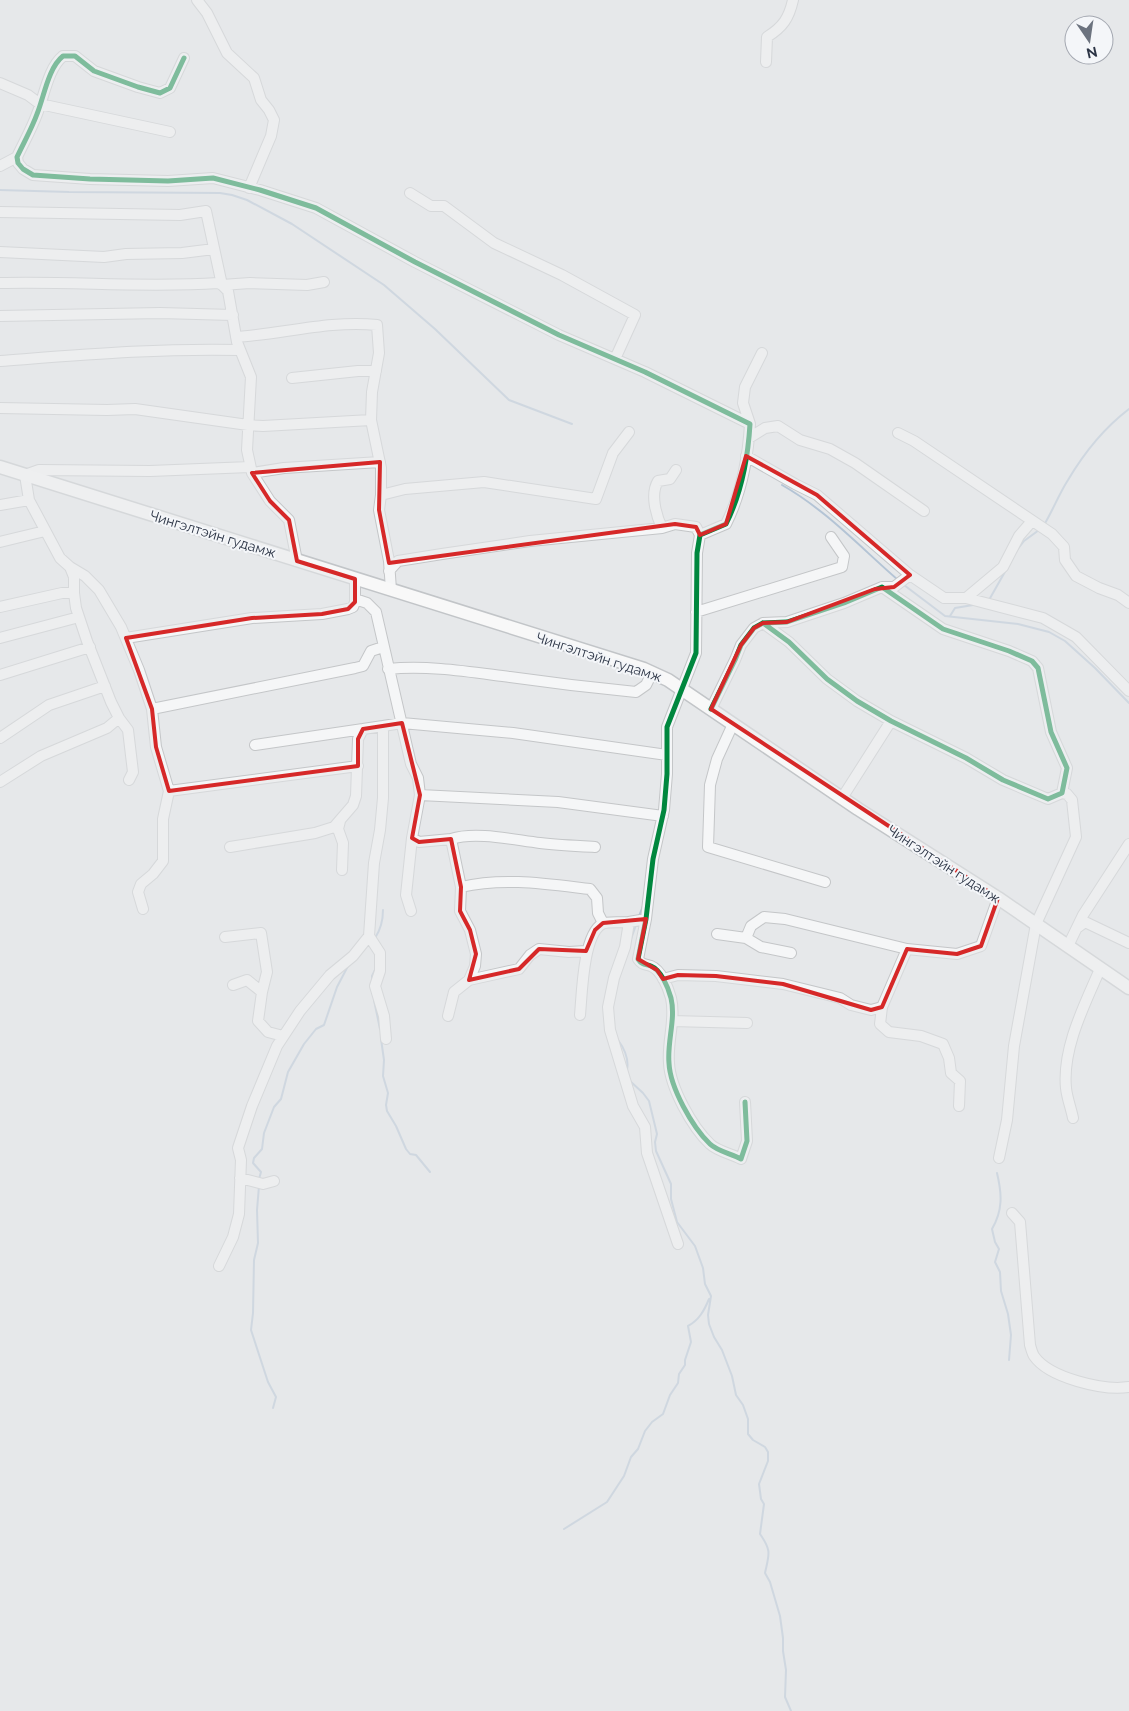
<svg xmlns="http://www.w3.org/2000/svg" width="1129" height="1711" font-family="Raleway,sans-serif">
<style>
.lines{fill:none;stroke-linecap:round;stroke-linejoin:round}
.stream{stroke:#b4c4d5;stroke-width:2}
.minor-casing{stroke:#c4c6c8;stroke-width:12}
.major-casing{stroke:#c2c5c8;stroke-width:15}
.minor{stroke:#f5f6f7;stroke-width:10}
.major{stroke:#f8f8f8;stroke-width:12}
.cycleway-casing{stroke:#f4f6f9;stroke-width:8}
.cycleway{stroke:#00873e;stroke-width:5}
.marked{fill:none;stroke:#d62828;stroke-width:4;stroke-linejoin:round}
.labels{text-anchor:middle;stroke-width:4;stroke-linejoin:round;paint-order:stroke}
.street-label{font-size:14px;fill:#2b3445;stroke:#f4f6f9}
</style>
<rect width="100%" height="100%" fill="#e6e8ea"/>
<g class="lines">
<path class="stream" d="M0 190 69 192 220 193 232 195 247 200 292 224 384 285 435 329 509 400 572 424
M782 485C826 510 860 547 898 580
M1044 525C1053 510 1059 494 1068 480 1084 453 1104 428 1129 409
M1017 550 1024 541 1039 530
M904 585 945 616 1018 624 1049 632 1065 641 1095 668 1129 703
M989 600 1006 570
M950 616 955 608 973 605
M639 916 643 906
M375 938C381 929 383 921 383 910
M631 939 636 925
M372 980V976L376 968
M374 1000 380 1029
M381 1039 384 1060 383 1076 388 1093 386 1105 387 1111 396 1126 406 1149 410 1154 416 1155 430 1172
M618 1040C624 1048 629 1059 627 1070
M630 1081 643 1093 649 1101 657 1134 655 1142 656 1151 671 1184V1199L677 1222 695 1246 703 1268 705 1284 711 1296 708 1315 709 1324 714 1337 722 1350 732 1376 736 1395 743 1405 748 1419V1434L753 1440 765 1447 768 1452V1461L759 1484 761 1499 764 1504 760 1534C772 1551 769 1554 765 1573L770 1582 780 1616 783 1638V1651L786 1670 785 1697 791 1711
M997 1173C1002 1194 1003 1210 992 1229L995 1242 999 1249 995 1262 1000 1272 1001 1291 1008 1314 1011 1335 1009 1360
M259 1179 261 1172 253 1163 254 1158 262 1149 264 1133 274 1107 281 1099 288 1072 304 1044 316 1029 324 1025 337 987 348 966
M259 1186 257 1210 258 1243 254 1260 253 1313 251 1330 268 1382 276 1397 273 1408
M564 1529 607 1502 624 1476 631 1457 638 1449 645 1431 652 1422 663 1414 670 1395 678 1383 679 1374 685 1365V1360L691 1342 688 1326C699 1320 704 1311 709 1299"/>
<g class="minor-casing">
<path id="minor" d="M197 0 207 13 227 53 254 78 261 100 269 110 274 120 271 136 249 188
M184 58 170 88 160 93 138 87 94 71 75 56H63C48 68 44 97 37 114 32 128 24 142 17 157L18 163 23 169 33 175 90 179 168 181 213 178 260 190 316 208 415 262 559 335 645 372 750 424C748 458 741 494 726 524L700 535 697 553 696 653 667 727V774L664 810 653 859 646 919 638 959C642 965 645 964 651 966 661 970 668 987 671 998 676 1019 667 1041 669 1063 670 1087 692 1127 710 1144 717 1151 732 1154 741 1159L747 1141 745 1102
M766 62 767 37C783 27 789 18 793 0
M0 83 28 95 40 104 170 132
M0 166 17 157
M410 193 431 206H444L494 243 562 275 635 315 615 359
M0 212 180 215 206 211 222 285 228 291 237 342 251 377 247 450 252 473 270 501 289 520 297 561
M0 252 104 257 126 254 182 253 214 249
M0 283C73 281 145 288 218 283L222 285 250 283 307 285 324 282
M0 316 160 313 233 315
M236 337C283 334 330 320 377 325L379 353 372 392 371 420 381 468V495L379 510 389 561 391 590
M0 361C80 355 160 348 240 350
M292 378 358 371H376
M0 408 107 410 135 409 248 425 263 426 371 420
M750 424 743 403 745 387 762 353
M898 433 914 441 1052 534 1064 547 1065 560 1076 576 1099 588 1118 595 1129 603
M749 438 765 428 778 426 800 440 830 449 855 463 924 511
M746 456 795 484 817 495 910 575
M676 470 670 479 658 481C650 494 656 515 662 528L675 524 696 527 700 535
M252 473 284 468 380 462
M381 495 405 489 484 482 596 499 613 453 629 432
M0 505 29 500
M0 542 45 531
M70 567 74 577V593L76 608 87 641 111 702 119 718 128 730 133 772 129 780
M389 571 398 561 442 554 530 541 662 528
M882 587H894L910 575 944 598H966L1003 567 1019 536 1032 521
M966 598 1043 618 1076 637 1129 691
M355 599 367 603 376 612 411 764 418 778 420 795 412 838 419 842 451 839 461 887 460 911 470 930 476 954 475 966 469 980
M0 607 62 593H74
M696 612 842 567 844 556 831 537
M0 638 79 617
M126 638 252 618 322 614 348 609 353 607 355 602V579
M388 669C429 665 470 672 510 677 552 683 594 688 636 692L646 685 652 673
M0 675 90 647
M152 709 355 668 363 666 371 651 383 647
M711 709 735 660 741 645 754 628 763 623 787 622 844 603 882 587 943 629 1009 651 1032 661 1038 668 1051 732 1067 768 1062 793 1048 799 1003 780 966 758 891 721 857 701 827 679 789 642 763 623
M733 724 717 759 710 785 708 847 825 882
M0 738 49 705 105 686
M255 745 363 729
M0 782 41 756 107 728 119 718
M169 791 358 766
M420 795 558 802 663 816
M842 798 891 721
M340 821 338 829 343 843 342 870
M451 839C476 831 514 840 540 843 558 845 577 846 595 847
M230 847 315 833 334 827 353 805 356 796 358 739 363 729 383 726
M461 887C503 877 547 884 590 889L597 898 598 913 603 923
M143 909 138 892 141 884 153 874 163 861V819L169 791 156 747 152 709 139 670 121 627 99 590 85 576 70 567 60 558 29 500 25 475 39 470 150 471 250 467
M411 911 406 895 412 838
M646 919 629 922 625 947 614 978 608 1007 610 1030 633 1106 645 1127 647 1153 678 1244
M1077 928 1085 922 1129 943
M717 934 746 938 761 947 791 953
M369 936 380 953V971L375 986 384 1016 386 1039
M225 937 261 933 267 972 262 992
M746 938 751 926 764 917 785 919 907 949 957 954 981 946 998 898
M1068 946 1083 915 1129 844
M907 949 882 1007 880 1024 889 1032 921 1036 943 1044 949 1058 951 1073 960 1081 959 1106
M663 979 678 975 716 976 783 984 840 998 851 1005 871 1010 882 1007
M233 985 247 980 262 992 258 1021 268 1032 283 1036
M580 1015C582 994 583 935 602 924 608 921 621 923 629 922
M448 1016 454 992 469 980 519 969 530 955 539 949 569 952 586 951
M672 1021 747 1023
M1073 1118C1071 1108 1067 1098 1066 1088 1062 1048 1085 1004 1100 969
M999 1158 1007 1120 1014 1046 1036 924 1076 837 1072 800 1067 794 1062 793
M240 1178 263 1184 274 1181
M1012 1213 1020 1222 1030 1345C1031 1348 1032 1353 1034 1356 1049 1378 1104 1391 1129 1387
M219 1266 233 1237 239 1214 241 1160 238 1148 252 1106 277 1046 300 1011 330 975 353 956 369 936 374 863 380 830 383 798V726L402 723 513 733 667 755"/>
</g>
<g class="major-casing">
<path id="major" d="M0 467 644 669 668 680 858 809 998 898 1129 988"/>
</g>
<use href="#minor" class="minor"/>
<use href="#major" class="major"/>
<g class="cycleway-casing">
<path id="cycleway" d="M184 58 170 88 160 93 138 87 94 71 75 56H63C48 68 44 97 37 114 32 128 24 142 17 157L18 163 23 169 33 175 90 179 168 181 213 178 260 190 316 208 415 262 559 335 645 372 750 424C748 458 741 494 726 524L700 535 697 553 696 653 667 727V774L664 810 653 859 646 919 638 959C642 965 645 964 651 966 661 970 668 987 671 998 676 1019 667 1041 669 1063 670 1087 692 1127 710 1144 717 1151 732 1154 741 1159L747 1141 745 1102
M711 709 735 660 741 645 754 628 763 623 787 622 844 603 882 587 943 629 1009 651 1032 661 1038 668 1051 732 1067 768 1062 793 1048 799 1003 780 966 758 891 721 857 701 827 679 789 642 763 623"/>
</g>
<use href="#cycleway" class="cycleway"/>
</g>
<path d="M0 0H1129V1711H0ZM746 456 817 495 910 575 894 587 875 589 787 622 763 623 754 628 741 645 711 709 998 898 981 946 957 954 907 949 882 1007 871 1010 783 984 716 976 678 975 663 979 657 970 638 959 646 919 603 923 595 930 586 951 539 949 519 969 469 980 476 954 470 930 460 911 461 887 451 839 419 842 412 838 420 795 402 723 363 729 358 739V766L169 791 156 747 152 709 126 638 252 618 322 614 348 609 355 602V579L297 561 289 520 270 501 252 473 380 462 379 510 389 563 675 524 696 527 700 535 726 524Z" fill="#e6e8ea" fill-opacity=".55" fill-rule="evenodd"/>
<path class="marked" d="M746 456 817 495 910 575 894 587 875 589 787 622 763 623 754 628 741 645 711 709 998 898 981 946 957 954 907 949 882 1007 871 1010 783 984 716 976 678 975 663 979 657 970 638 959 646 919 603 923 595 930 586 951 539 949 519 969 469 980 476 954 470 930 460 911 461 887 451 839 419 842 412 838 420 795 402 723 363 729 358 739V766L169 791 156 747 152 709 126 638 252 618 322 614 348 609 355 602V579L297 561 289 520 270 501 252 473 380 462 379 510 389 563 675 524 696 527 700 535 726 524Z"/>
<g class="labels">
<g class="street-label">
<text transform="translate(213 534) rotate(17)" y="5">Чингэлтэйн гудамж</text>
<text transform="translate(599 657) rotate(18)" y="5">Чингэлтэйн гудамж</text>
<text transform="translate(944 864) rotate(33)" y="5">Чингэлтэйн гудамж</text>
</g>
</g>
<g transform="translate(1089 40) rotate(167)"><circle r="24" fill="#f4f6f9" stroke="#a4a8b1"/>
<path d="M0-4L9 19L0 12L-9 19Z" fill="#6c737f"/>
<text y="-8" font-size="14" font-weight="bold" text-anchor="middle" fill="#2b3445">N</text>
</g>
</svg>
